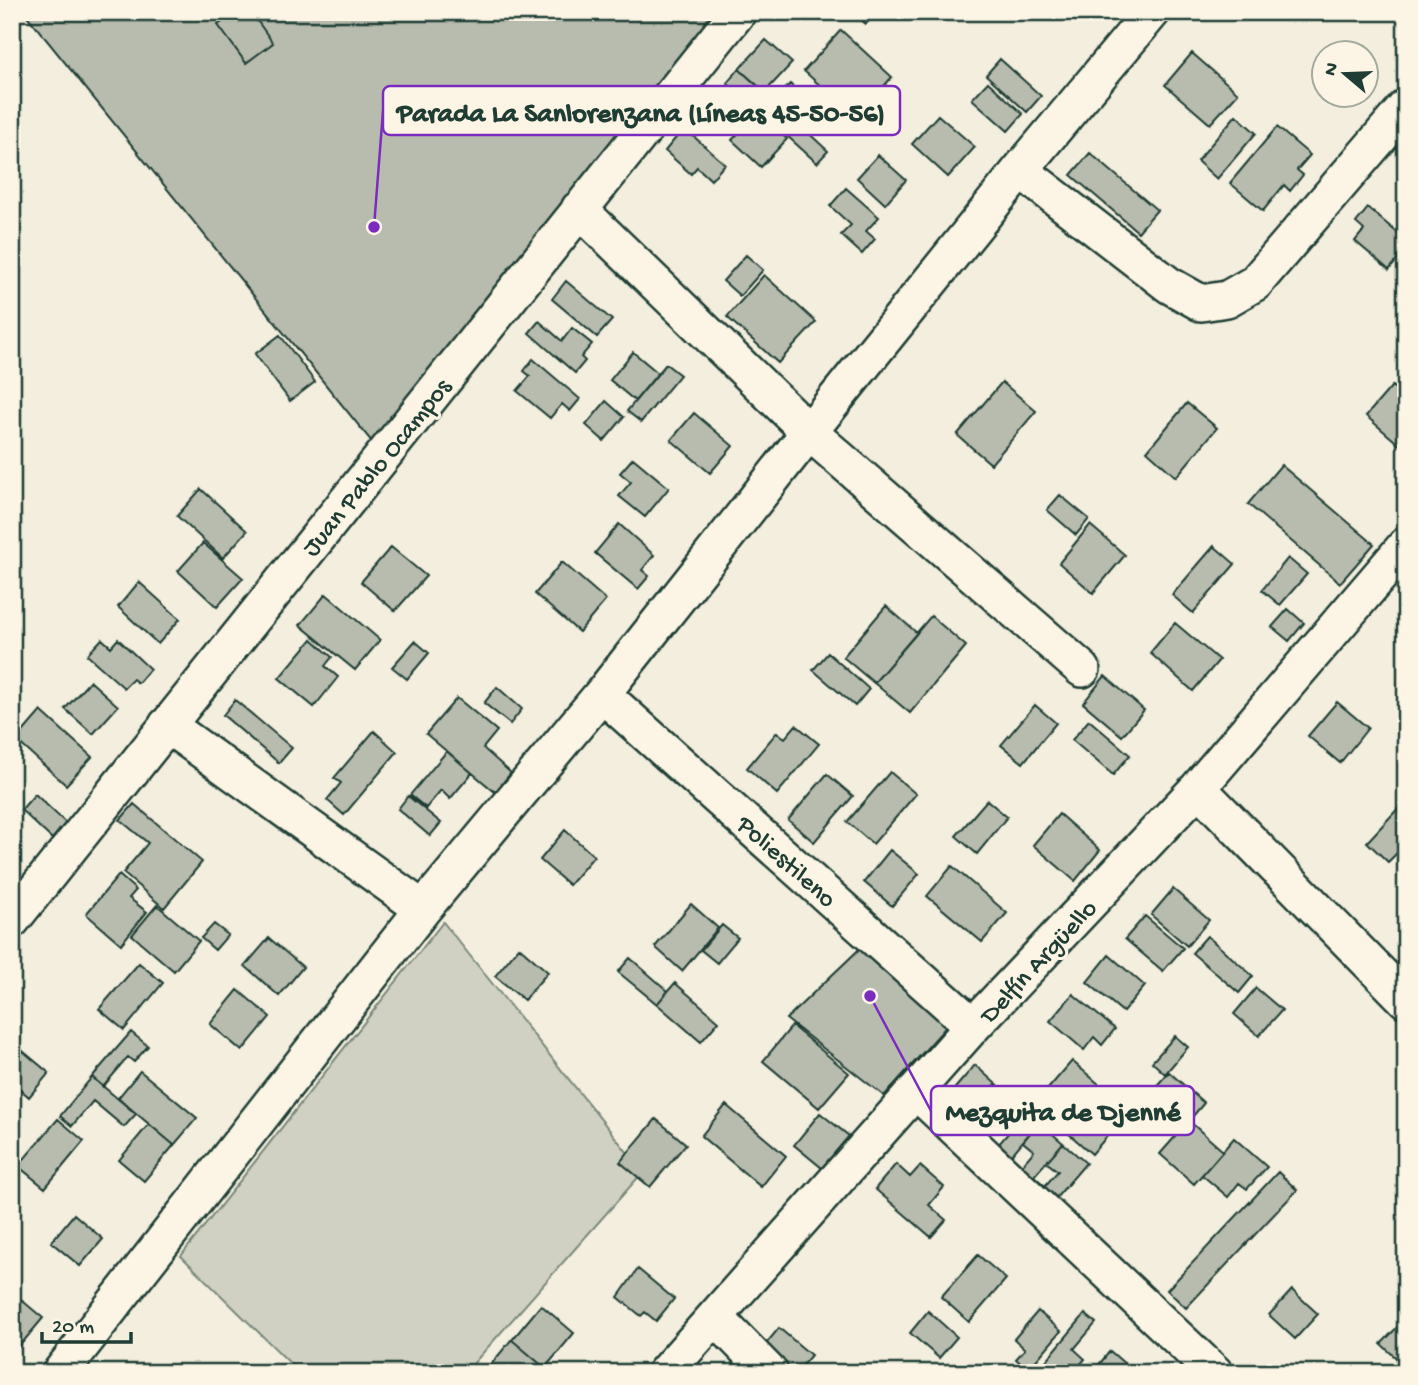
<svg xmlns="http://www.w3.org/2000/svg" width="1418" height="1385" font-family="'Gochi Hand',sans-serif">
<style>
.green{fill:#d0d1c2;stroke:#78877b;stroke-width:2}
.building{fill:#b8bcae;stroke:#1f3d34;stroke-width:2}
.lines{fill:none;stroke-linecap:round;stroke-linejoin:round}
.minor-casing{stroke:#1f3d34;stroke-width:40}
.minor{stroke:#fcf5e5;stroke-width:35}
.labels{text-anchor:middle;stroke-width:6;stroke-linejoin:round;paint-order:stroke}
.street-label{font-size:26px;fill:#1f3d34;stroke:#fcf5e5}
.leader{fill:none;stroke:#7b2cbf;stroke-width:2.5}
.callout-dot{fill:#7b2cbf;stroke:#fcf5e5;stroke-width:2.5}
.callout{fill:#fcf5e5;stroke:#7b2cbf;stroke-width:2.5}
.callout-label{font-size:28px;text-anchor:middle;font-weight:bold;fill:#1f3d34}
</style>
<rect width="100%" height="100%" fill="#f3eede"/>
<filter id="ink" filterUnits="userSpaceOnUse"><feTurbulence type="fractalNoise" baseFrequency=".0143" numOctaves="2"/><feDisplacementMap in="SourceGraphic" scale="14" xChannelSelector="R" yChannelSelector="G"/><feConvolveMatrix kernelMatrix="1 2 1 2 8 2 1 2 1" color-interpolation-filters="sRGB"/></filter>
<g filter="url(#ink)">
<path class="green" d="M443 922 643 1172 465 1373H300L181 1256Z"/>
<path class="building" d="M24 12H729L372 442Z
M236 12H251L273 43 246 63 218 25Z
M852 12H877L866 24Z
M841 30 892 77 856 118 804 71Z
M766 40 792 63 765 92 739 69Z
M1192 53 1238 93 1210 124 1165 85Z
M1000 59 1041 96 1027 112 986 75Z
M739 69 773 100 761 113 727 83Z
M988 82 1023 114 1008 131 972 99Z
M790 84 817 109 801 126 828 151 817 163 763 114Z
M758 112 787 139 761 167 732 140Z
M938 115 975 147 948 177 912 144Z
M1236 115 1256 133 1217 179 1197 161Z
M1277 127 1310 155 1297 170 1303 175 1290 191 1284 185 1263 211 1230 183Z
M684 128 725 164 711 180 697 167 691 174 665 151Z
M1090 153 1157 210 1138 232 1071 175Z
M878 155 906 180 885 204 857 178Z
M846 188 879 217 866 231 875 239 862 254 841 235 851 225 830 206Z
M1368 208 1406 240V250L1389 270 1355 241 1364 230 1356 223Z
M746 255 763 270 740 296 723 281Z
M764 275 816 322 778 363 727 317Z
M566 281 612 320 597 337 552 299Z
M539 321 562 341 572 328 592 344 581 357 585 361 575 373 529 333Z
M280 335 315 382 290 401 255 354Z
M633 352 658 373 635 401 610 380Z
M533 359 580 399 570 411 562 404 550 418 517 391 530 376 524 371Z
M666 364 680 375 641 422 627 411Z
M1002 382 1036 411 991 464 957 435Z
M1392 386 1406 398V442L1402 447 1366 416Z
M606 401 624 417 604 441 586 425Z
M1187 403 1217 428 1176 477 1147 451Z
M694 413 733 446 710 473 671 440Z
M633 458 669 488 645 517 619 496 631 482 620 473Z
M1281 465 1374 544 1340 583 1248 504Z
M201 489 247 531 223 558 177 516Z
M1060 495 1089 519 1076 535 1047 510Z
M619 524 654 555 642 570 649 576 638 589 595 553Z
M1090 525 1125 555 1093 593 1059 563Z
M203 543 243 578 217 607 178 571Z
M1214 546 1235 564 1193 613 1172 595Z
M391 547 426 576 395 611 361 582Z
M1288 558 1307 574 1280 605 1262 590Z
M562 562 606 600 579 632 535 594Z
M139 582 180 619 158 644 118 607Z
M326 594 380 640 355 670 300 625Z
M886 606 917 633 874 683 843 657Z
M1288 609 1304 623 1289 641 1272 627Z
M931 616 966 646 910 713 874 683Z
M1175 623 1219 660 1193 691 1150 653Z
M102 639 111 647 118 639 150 669 138 683 133 679 124 688 87 655Z
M312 639 332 657 325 666 338 677 314 707 279 678Z
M415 641 429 653 407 679 392 667Z
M828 653 869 689 855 706 813 670Z
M1105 676 1144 710 1122 736 1083 703Z
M90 681 118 706 93 734 65 709Z
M497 687 522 709 510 724 484 703Z
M457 698 497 731 483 748 511 773 495 792 426 734Z
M235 700 292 748 279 763 223 715Z
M1337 702 1368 728 1340 763 1308 736Z
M1035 705 1056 723 1023 763 1001 745Z
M41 711 92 757 66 785 16 740Z
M1089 720 1130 755 1113 775 1072 740Z
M796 725 819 744 777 794 747 768 777 732 785 738Z
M374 731 397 752 344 815 327 800 341 783 334 778Z
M447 751 472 773 450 799 441 790 426 808 410 795Z
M890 772 916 794 873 844 847 822Z
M827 774 853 796 814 842 788 820Z
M35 794 66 823 52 839 21 810Z
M408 796 441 823 430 836 398 809Z
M987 800 1007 817 977 854 956 836Z
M1404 802 1406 844 1388 862 1367 842Z
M134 804 202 862 164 908 123 873 148 843 120 820Z
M1059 814 1100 850 1075 881 1033 845Z
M565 830 594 856 569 885 540 860Z
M890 850 919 874 892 906 864 882Z
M952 866 1007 913 982 942 927 896Z
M119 875 136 890 129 898 147 912 121 944 86 914Z
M1173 889 1209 920 1187 946 1151 915Z
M691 904 718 928 682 971 655 947Z
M157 905 199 941 174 971 132 935Z
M1145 916 1183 948 1163 971 1125 939Z
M214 924 228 935 215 950 201 938Z
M722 925 738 938 717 963 701 950Z
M1207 936 1253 976 1239 993 1192 953Z
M269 938 303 967 279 996 245 966Z
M870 939 954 1018 884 1096 786 1019Z
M519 947 548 972 524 1000 495 976Z
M1109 955 1145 986 1123 1012 1087 982Z
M630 958 668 991 657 1004 618 972Z
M139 963 163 983 124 1030 99 1009Z
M675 983 719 1021 701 1042 657 1004Z
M1256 988 1282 1010 1259 1036 1234 1014Z
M238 990 270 1017 242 1051 210 1024Z
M1073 994 1115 1029 1102 1045 1094 1037 1084 1050 1050 1021Z
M792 1026 849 1073 819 1108 763 1061Z
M131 1032 148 1046 134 1062 128 1057 103 1087 92 1077Z
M1175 1036 1188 1047 1165 1074 1152 1062Z
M12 1042 49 1073 29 1097 12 1082Z
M1072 1061 1129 1110 1092 1154 1035 1104Z
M975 1065 996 1084 960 1127 938 1108Z
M140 1071 197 1118 174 1145 118 1098Z
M1169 1072 1204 1103 1187 1123 1151 1092Z
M92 1077 136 1114 124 1127 93 1101 72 1126 60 1116Z
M996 1084 1016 1102 986 1138 965 1120Z
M1016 1102 1039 1122 1009 1158 998 1145 1010 1131 1000 1121Z
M726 1105 786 1156 761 1187 701 1136Z
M820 1113 849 1136 822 1168 794 1145Z
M58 1119 84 1141 45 1188 18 1166Z
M656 1119 686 1144 650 1187 620 1162Z
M1189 1121 1223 1151 1194 1184 1160 1154Z
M1039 1122 1063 1143 1032 1178 1009 1158 1011 1156 1022 1165 1034 1151 1023 1142Z
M149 1124 174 1145 144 1181 119 1160Z
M1234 1138 1267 1167 1247 1189 1239 1183 1228 1197 1202 1175Z
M1063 1143 1086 1163 1056 1198 1032 1178 1034 1176 1045 1186 1058 1171 1046 1162Z
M896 1164 910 1177 920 1166 944 1187 929 1205 946 1220 931 1237 875 1189Z
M1278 1172 1297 1190 1186 1308 1167 1290Z
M74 1214 103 1239 80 1266 51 1242Z
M978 1255 1006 1279 969 1322 941 1297Z
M638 1269 674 1299 656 1321 645 1312 641 1316 618 1297Z
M1292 1290 1318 1314 1295 1339 1269 1315Z
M12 1292 43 1318 12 1355Z
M541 1305 574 1333 545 1368 512 1340Z
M928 1311 957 1337 939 1358 910 1333Z
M1038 1311 1061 1331 1028 1370 1016 1359 1025 1349 1014 1339Z
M1085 1314 1096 1323 1074 1349 1085 1359 1073 1373H1046L1041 1367Z
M1406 1318V1367L1381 1344Z
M779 1328 811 1355 796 1373H774L755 1357Z
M511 1340H512L551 1373H484Z
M1110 1351 1133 1371 1131 1373H1092Z"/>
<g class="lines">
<g class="minor-casing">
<path id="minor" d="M1020 170 1169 285 1201 303 1227 299 1255 283 1406 107
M579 209 809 432 1082 669
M602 694 973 1026
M167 725 423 909
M1198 788 1406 1000
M12 920 738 12
M917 1092 1215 1373
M715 1317 770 1373
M60 1373 423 909 602 694 809 432 1020 170 1152 12
M665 1373 973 1026 1198 788 1406 545"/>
</g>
<use href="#minor" class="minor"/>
</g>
</g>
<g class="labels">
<g class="street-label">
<text transform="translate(375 466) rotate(-51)" y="9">Juan Pablo Ocampos</text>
<text transform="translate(788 860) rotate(42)" y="9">Poliestileno</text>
<text transform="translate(1037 960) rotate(-47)" y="9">Delfín Argüello</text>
</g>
</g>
<path class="leader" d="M374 227L383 111M870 996L931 1111"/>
<g class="callout-dot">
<circle cx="374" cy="227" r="7"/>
<circle cx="870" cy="996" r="7"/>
</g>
<g class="callout">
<rect x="383" y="86" width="517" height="49" rx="7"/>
<rect x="931" y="1086" width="263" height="49" rx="7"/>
</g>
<g class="callout-label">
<text x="641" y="121">Parada La Sanlorenzana (Líneas 45-50-56)</text>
<text x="1063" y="1120">Mezquita de Djenné</text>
</g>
<rect width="1418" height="1385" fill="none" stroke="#fcf5e5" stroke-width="42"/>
<rect x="21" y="21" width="1376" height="1343" fill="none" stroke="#1f3d34" stroke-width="2.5" filter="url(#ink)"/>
<g transform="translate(1345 74) rotate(289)"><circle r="33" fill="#fcf5e5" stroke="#a4ab9e" stroke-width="2"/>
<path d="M0-5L12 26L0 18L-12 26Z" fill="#1f3d34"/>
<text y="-10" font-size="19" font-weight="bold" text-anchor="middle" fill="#1f3d34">N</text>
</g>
<path d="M42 1332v10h89v-10" fill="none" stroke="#1f3d34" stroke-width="3.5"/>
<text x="52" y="1332" font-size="21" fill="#1f3d34" stroke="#fcf5e5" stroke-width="5" paint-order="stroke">20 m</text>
</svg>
